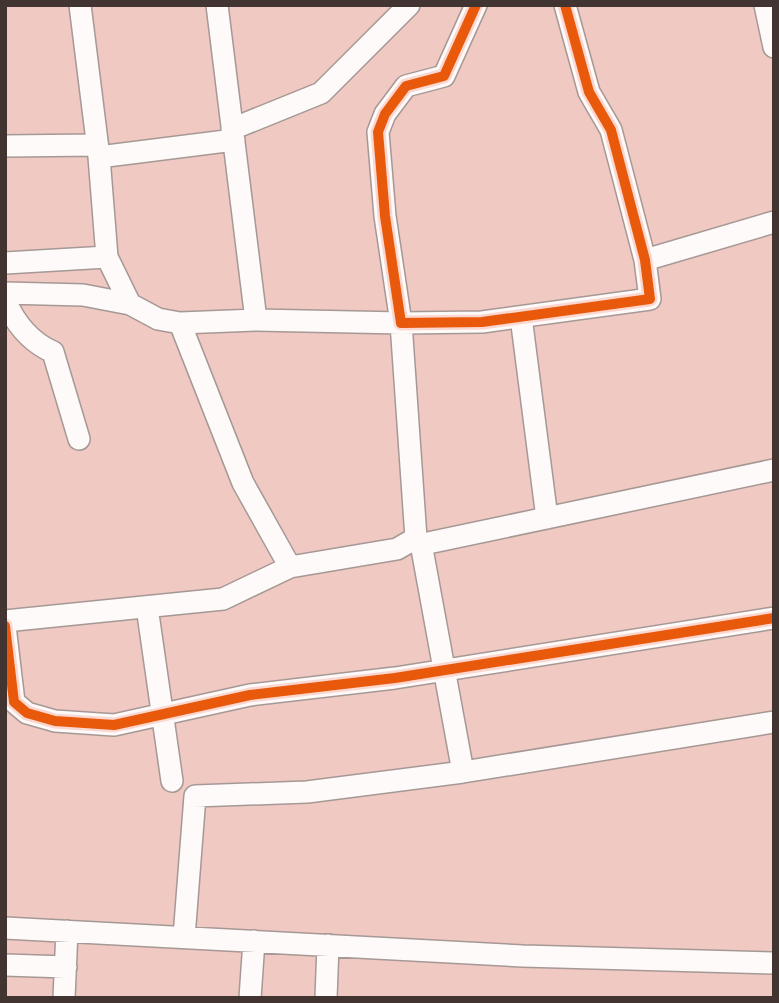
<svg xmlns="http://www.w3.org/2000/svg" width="779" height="1003" font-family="Figtree,sans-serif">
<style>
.green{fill:#efc9c2}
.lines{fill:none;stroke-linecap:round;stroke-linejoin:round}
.minor-casing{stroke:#a69895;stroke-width:24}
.minor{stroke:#fdfaf9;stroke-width:21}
.cycleway-casing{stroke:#fbd7d0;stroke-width:15}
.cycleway{stroke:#e8590c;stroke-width:10}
</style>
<rect width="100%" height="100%" fill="#f1ddda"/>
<path class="green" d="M5 5H774V998H5Z"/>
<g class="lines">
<g class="minor-casing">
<path id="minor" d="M80 5 99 157 107 257 130 304 158 319 180 323 256 320 401 323 416 538 422 549
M217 5 256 320
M476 5 444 76 406 86 385 114 378 132 385 216 401 323 482 322 650 299 645 260 611 130 589 92 565 5
M765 5 774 47
M232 129 321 93 409 5
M5 146 97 145
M99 157 234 140
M645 260 774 222
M5 263 107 257
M5 293 83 295 130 304
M5 300C15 323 30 342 53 352L79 439
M521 317 547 518
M180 323 243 483 290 567
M147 607 172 781
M5 621 223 599 290 567 397 549 416 538
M5 626 14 702 27 713 55 721 114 725 250 695 395 678 774 618
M463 772 422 549 428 543 774 470
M5 928 523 956 774 963
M184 937 195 796 307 792 463 772 774 722
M5 965 66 967
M64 998 67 931
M250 998 254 941
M326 998 328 945"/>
</g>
<use href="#minor" class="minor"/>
<g class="cycleway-casing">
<path id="cycleway" d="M476 5 444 76 406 86 385 114 378 132 385 216 401 323 482 322 650 299 645 260 611 130 589 92 565 5
M5 626 14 702 27 713 55 721 114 725 250 695 395 678 774 618"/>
</g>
<use href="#cycleway" class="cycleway"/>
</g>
<rect width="779" height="1003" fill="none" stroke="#423431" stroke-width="14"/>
</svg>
